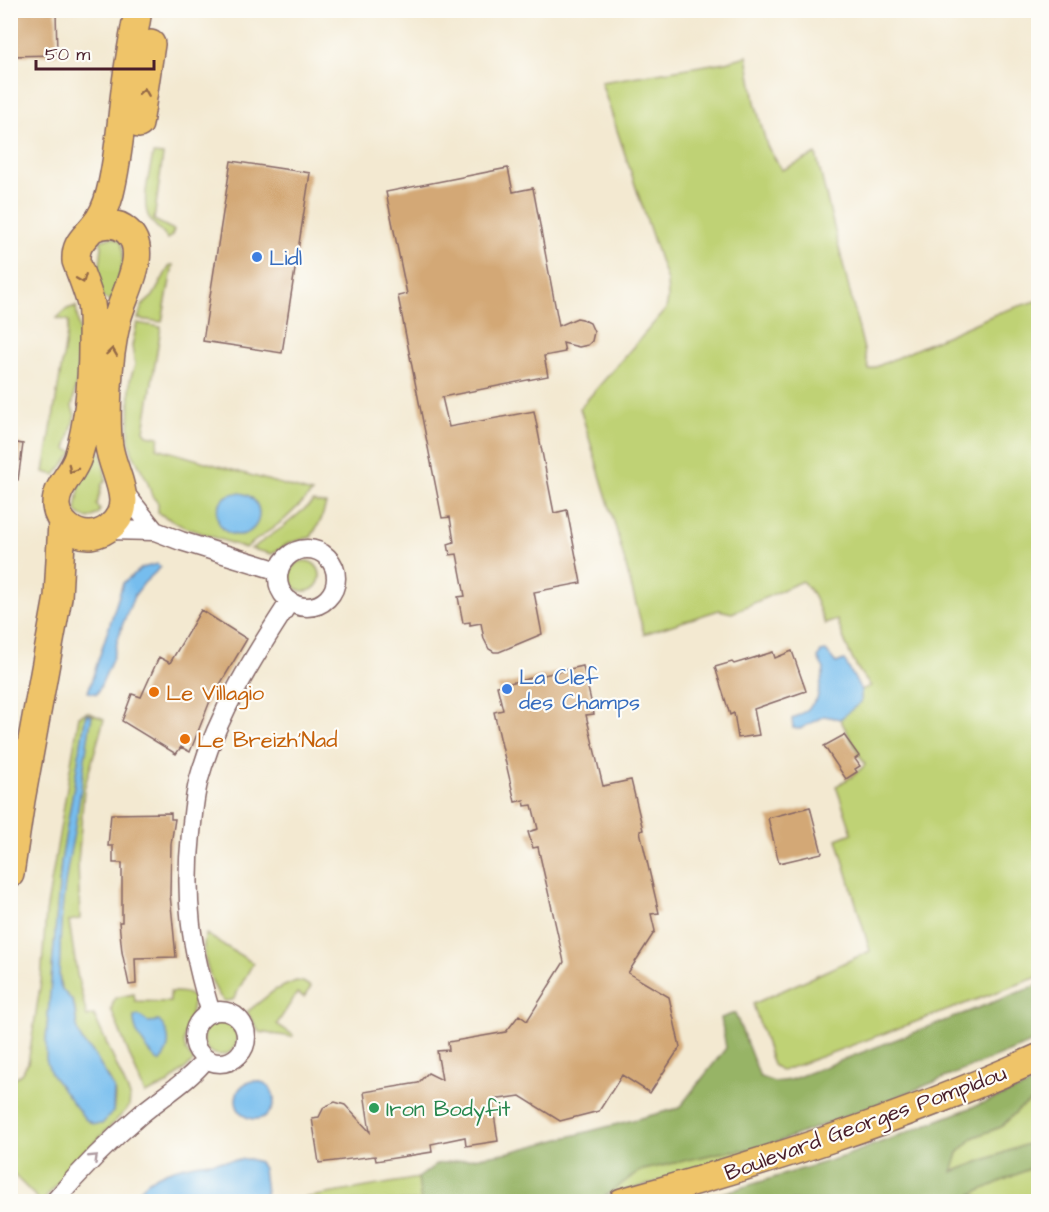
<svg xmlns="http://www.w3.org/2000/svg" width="1049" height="1212" font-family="'Architects Daughter',sans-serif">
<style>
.green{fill:#bfd275;stroke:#847850;stroke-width:1.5;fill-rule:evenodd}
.forest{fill:#97b466;stroke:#706a48;stroke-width:1.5}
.water{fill:#76bdee;stroke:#606e8c;stroke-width:1.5}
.building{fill:#d3a876}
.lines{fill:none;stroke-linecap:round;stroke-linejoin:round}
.minor-casing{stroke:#856665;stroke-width:21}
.primary-casing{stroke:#856665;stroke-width:30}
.minor{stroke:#fff;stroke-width:18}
.primary{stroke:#efc469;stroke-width:27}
.oneway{stroke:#946947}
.oneway2{stroke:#ae9aa0}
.shop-dot{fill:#3f7fe0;stroke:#fdfcf7;stroke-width:2}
.food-dot{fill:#e8710a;stroke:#fdfcf7;stroke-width:2}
.leisure-dot{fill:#2e9e5b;stroke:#fdfcf7;stroke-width:2}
.labels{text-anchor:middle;stroke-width:4.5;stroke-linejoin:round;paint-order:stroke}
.shop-label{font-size:22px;fill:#366cbe;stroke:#fdfcf7;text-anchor:start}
.food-label{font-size:22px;fill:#c56008;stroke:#fdfcf7;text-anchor:start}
.leisure-label{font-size:22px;fill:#27864d;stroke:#fdfcf7;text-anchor:start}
.street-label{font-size:22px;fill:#4a1f2b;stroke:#fdfcf7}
</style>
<rect width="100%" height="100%" fill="#fdfcf7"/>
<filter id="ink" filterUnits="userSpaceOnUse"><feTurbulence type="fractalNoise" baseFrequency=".0167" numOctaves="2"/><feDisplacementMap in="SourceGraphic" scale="12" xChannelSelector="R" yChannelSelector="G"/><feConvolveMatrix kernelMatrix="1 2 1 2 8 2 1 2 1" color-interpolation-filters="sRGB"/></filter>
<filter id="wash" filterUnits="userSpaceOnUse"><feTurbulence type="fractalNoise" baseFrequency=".008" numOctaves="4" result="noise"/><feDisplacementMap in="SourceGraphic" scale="24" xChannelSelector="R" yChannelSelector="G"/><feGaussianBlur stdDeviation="1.35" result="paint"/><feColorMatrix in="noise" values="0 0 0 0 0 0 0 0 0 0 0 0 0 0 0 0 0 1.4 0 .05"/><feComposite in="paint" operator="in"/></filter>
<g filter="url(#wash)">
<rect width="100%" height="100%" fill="#f3e9d1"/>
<path class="green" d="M747 56 755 102 767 146 782 170 816 154 869 370 998 313 1038 300V977L782 1071 773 1065 753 1004 870 951 837 839 852 833 836 786 852 777 865 765 840 719 861 702V690L871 686C852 666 846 644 837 620L825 624 813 594 802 581 732 613 719 610 644 634 615 525 580 408 666 309 668 299 667 281 601 82 725 62Z
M153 154 163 155 154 220 174 230 171 237 167 239C163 232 157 228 151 221 139 206 150 172 153 154Z
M112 237 121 241C127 259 118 283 112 301L98 296 95 270 100 265 102 246 100 241Z
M170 265H173L162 322 138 319 142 306 153 296Z
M76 306 80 338 78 373 72 407 75 415 66 449 74 452 55 475 44 472 69 321 57 318 67 309Z
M137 323 161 327 144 431 147 435 159 437 157 448 312 493 284 520 245 548 184 527 158 513V503L152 496 147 480 132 453 129 440 130 380 135 365 132 346Z
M87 450 102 453 106 481 102 484 97 505 100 510 98 514 89 519 79 515 76 511 82 468Z
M313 502 326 504 321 520 311 537 289 543 272 554 251 549 283 527Z
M290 576a15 15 0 1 1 30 0a15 15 0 1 1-30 0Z
M87 712 104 719 84 789 78 863 80 919 69 921 77 974 87 1017 94 1015 130 1096 129 1107 82 1156 43 1201H40L11 1172 10 1081 21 1074 28 1063 41 981 46 913 79 716ZM86 715C84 746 82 778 77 810 68 866 54 925 60 982 61 995 71 995 74 1004 77 1014 75 1025 79 1035 86 1051 111 1075 114 1089 116 1096 114 1105 113 1112L85 1119 73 1102 46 1040 61 862Z
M206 934 253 963 233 1000 224 1001C212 989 199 951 206 934Z
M296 981 303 982 311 987 304 997 297 993 277 1024 293 1035 292 1037 259 1032 247 1012 275 990Z
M170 992C178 992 187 991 193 998 195 1023 171 1038 194 1061L166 1085 145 1094 111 1009 115 998 134 994 135 1001 170 1002Z
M203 1038a17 17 0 1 1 34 0a17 17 0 1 1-34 0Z
M1038 1096V1140L952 1172 958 1153 974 1137 1001 1127 1018 1110Z
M762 1148 726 1162 604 1197 639 1171 723 1152Z
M1038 1165V1201H989L971 1194Z
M418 1178 421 1201 305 1202 304 1198Z"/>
<path class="forest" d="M1038 985V1040L907 1093 762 1148 723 1152 639 1171 604 1197 585 1201H421L418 1178 437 1164 510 1152 679 1108 726 1048 721 1018 735 1013 760 1077 774 1082 790 1080Z
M1038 1082V1096L1018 1110 1001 1127 974 1137 958 1153 952 1172 1038 1140V1165L972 1194 989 1201H697L845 1156Z"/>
<path class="water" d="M217 514a21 21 0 1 1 42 0a21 21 0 1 1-42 0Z
M157 564 161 567 144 583 134 596 122 626 112 660 97 694 88 692 123 583 142 568Z
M826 651 836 663 844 660 861 690V702L840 719 824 716 800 729 793 728 792 719 806 711 817 699 824 669 818 658 821 652Z
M86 714 92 716C84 756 81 798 73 838 65 877 60 916 60 956 60 965 58 975 60 984 62 994 72 996 74 1006 77 1022 76 1041 92 1051L114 1088 113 1112 102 1124H93L85 1119 51 1074 46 1059V1040L61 862Z
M138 1015 148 1022 159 1021C171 1033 172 1050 159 1062 148 1051 133 1033 134 1017Z
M236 1100a19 19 0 1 1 38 0a19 19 0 1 1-38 0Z
M249 1159 259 1162 263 1169 267 1201H129C135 1195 141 1187 149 1181 177 1161 216 1162 249 1159Z"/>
<g id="blocks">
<path class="building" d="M10 10H56L57 55 10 56Z
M231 161 310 173 282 353 203 341Z
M508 168 513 192 533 188 559 326 577 318 582 319 590 323 594 332 592 341 588 345 579 347 563 343 565 352 544 356 548 376 442 397 449 427 534 411 554 513 567 510 581 583 534 592 542 634 499 652H494L489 649 484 639 481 623 470 625V622L463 623 458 597 465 596 457 554 450 555 448 544 454 542 450 517 442 518 398 296 407 294 386 192Z
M10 442 23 444 18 480 10 479Z
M201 610 247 639 210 701 190 752 181 747 176 754 122 721 132 694 141 697 159 657 170 663Z
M792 651 806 691 754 709 759 735 738 738 734 713 730 715 715 667 732 662 734 664 773 652 775 658Z
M583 666 594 714 586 715 603 786 631 780 643 830 640 831 659 913 651 914 655 931 628 973 669 997 680 1047 650 1093 622 1075 599 1111 560 1121 520 1096 492 1100 498 1141 466 1146 465 1137 431 1144 432 1152 376 1161 375 1156 319 1163 312 1118 319 1117 324 1107 335 1102 345 1105 370 1132 364 1092 418 1083 428 1073 442 1080 437 1051 449 1050 448 1042 506 1032 519 1015 527 1021 564 962 538 847 533 848 528 832 538 829 532 805 525 806 524 800 515 802 494 712 503 710 497 686Z
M844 735 859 756 855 759 860 766 855 769 857 772 846 779 824 746Z
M810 807 822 853 779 863 768 818Z
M171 813V819H175L171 844 170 894 176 957 135 958 136 984 129 985 122 952 119 922H122V863H113V846H108L111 814Z"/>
</g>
</g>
<g filter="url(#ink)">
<use href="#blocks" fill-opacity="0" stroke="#856665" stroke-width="1.5"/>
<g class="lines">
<g class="minor-casing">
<path id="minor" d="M124 492 155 531
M107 530 155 531 181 541 279 571
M278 578a29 29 0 1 1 58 0a29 29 0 1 1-58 0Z
M194 1037a26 26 0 1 1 52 0a26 26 0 1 1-52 0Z
M211 1013C191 948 184 901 191 833 193 815 194 797 199 779 217 714 254 656 290 601
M54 1202C80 1171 108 1142 139 1116 161 1097 188 1082 206 1059"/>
</g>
<g class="primary-casing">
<path id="primary" d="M139 124 151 44
M93 228C105 223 117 222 127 231 151 252 123 294 117 320 112 342 109 365 108 387 107 407 106 427 109 446 113 474 137 504 111 526 106 531 98 534 91 535 74 536 58 523 56 506 55 487 73 474 78 457 89 420 92 383 92 345 92 331 93 317 91 304 87 289 81 275 76 261 75 243 84 239 94 226 102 217 107 205 110 193 119 157 121 120 126 83 129 59 134 35 138 10
M10 874 21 800 58 597 62 522
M622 1202C763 1163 905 1118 1038 1058"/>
</g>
<use href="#minor" class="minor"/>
<use href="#primary" class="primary"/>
</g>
<defs><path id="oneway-chevron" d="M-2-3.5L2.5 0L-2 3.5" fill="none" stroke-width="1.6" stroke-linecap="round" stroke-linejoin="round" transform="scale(1.5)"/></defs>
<g class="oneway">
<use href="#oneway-chevron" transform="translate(144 92) rotate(-81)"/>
<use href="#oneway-chevron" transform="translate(82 279) rotate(68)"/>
<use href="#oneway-chevron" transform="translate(112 352) rotate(-82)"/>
<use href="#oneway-chevron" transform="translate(72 469) rotate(118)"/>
</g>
<use class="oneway2" href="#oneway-chevron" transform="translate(94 1158) rotate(-44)"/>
</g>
<g class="shop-dot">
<circle cx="257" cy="257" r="6"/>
<circle cx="507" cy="689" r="6"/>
</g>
<g class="food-dot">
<circle cx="154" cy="692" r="6"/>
<circle cx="185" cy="739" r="6"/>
</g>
<circle class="leisure-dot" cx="374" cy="1108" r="6"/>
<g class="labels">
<g class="shop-label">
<text x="269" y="265">Lidl</text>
<text x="519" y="684">La Clef<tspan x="519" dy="25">des Champs</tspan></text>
</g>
<g class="food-label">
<text x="166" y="700">Le Villagio</text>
<text x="197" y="747">Le Breizh'Nad</text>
</g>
<g class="leisure-label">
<text x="386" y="1116">Iron Bodyfit</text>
</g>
<g class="street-label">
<text transform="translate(865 1122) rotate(-20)" y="8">Boulevard Georges Pompidou</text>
</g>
</g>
<rect width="1049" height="1212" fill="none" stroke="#fdfcf7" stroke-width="36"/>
<path d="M36 60v9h118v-9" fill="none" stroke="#4a1f2b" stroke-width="3"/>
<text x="45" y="60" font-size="18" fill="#4a1f2b" stroke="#fdfcf7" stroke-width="4.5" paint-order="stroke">50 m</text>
</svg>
